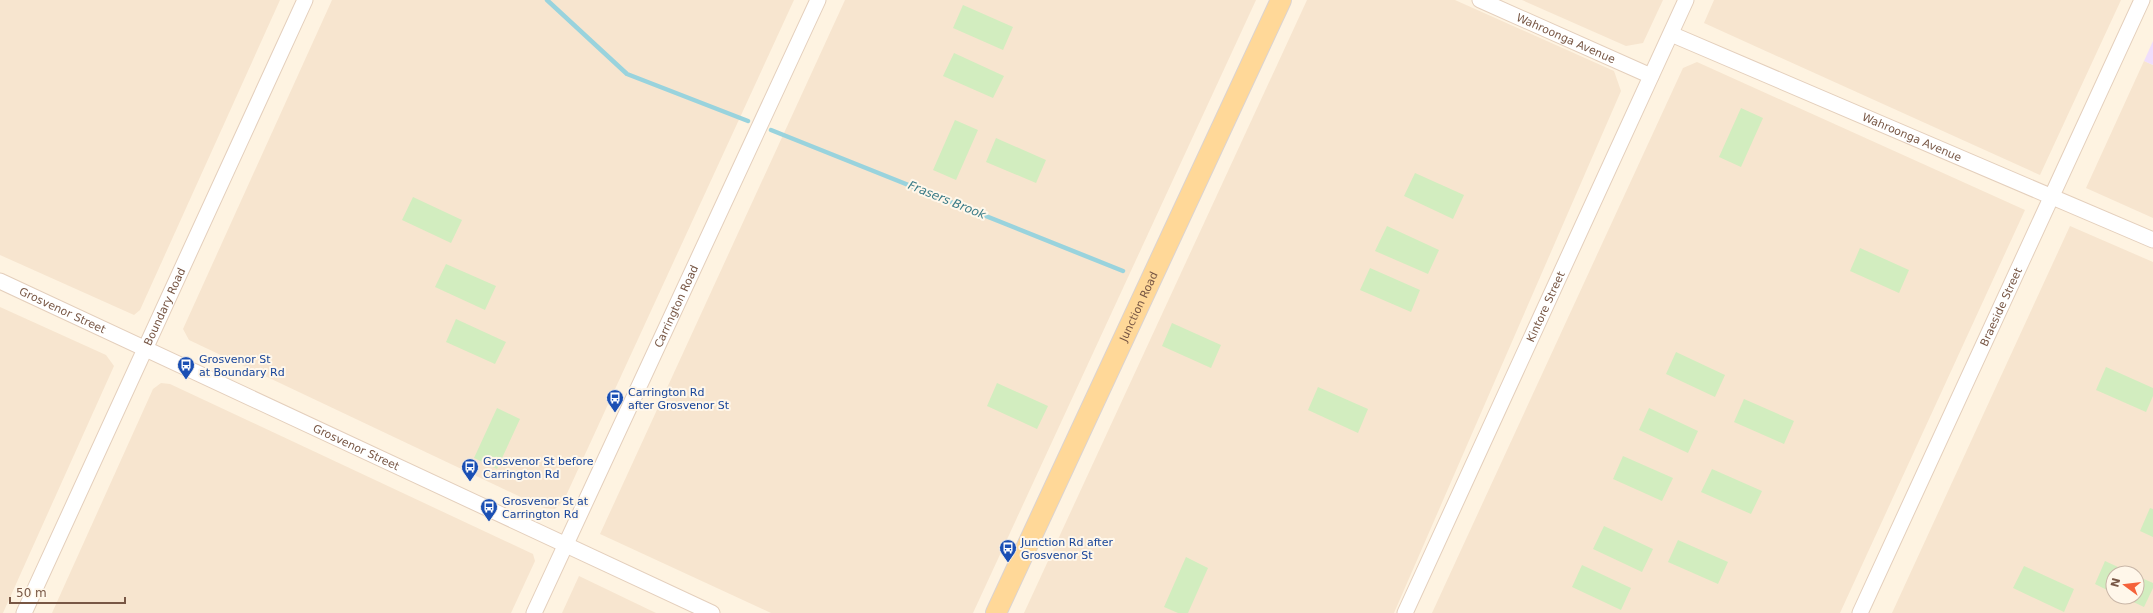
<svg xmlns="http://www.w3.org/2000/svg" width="2153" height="613" font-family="'DejaVu Sans',sans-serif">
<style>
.residential{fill:#f7e5cf;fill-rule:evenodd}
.education{fill:#f0defb}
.green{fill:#d2edbf}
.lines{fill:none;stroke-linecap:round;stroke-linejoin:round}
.stream{stroke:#99d3dd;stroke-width:4.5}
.minor-casing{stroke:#e4cfbc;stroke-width:17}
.major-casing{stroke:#dcd3cf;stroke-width:22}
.minor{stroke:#fff;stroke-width:15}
.major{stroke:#ffd898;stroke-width:20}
.labels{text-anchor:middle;stroke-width:4;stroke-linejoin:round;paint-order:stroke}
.street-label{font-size:11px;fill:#785745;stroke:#fff7ea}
.transit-label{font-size:11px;fill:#164399;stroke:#fff7ea;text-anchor:start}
.water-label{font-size:12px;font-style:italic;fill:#3a7b87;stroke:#fff7ea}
</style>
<rect width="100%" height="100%" fill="#fef3e1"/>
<path class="residential" d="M0 0H280L140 310 134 315 0 255Z
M332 0H794L564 500 555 509 544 508 189 340 183 329Z
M845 0H1256L973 613H771L600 534Z
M1307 0H1455L1614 71 1621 91 1394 613H1024Z
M1522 0H1663L1643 43 1626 46Z
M1714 0H2121L2040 175 1704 23Z
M2144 61 2153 65V218L2086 188Z
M1697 62 2025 210 1840 613H1432L1683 68Z
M2070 226 2153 262V613H1892ZM2113 573H2137V597H2113Z
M0 307 106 355 114 366 3 613H0Z
M161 383 170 384 533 554 535 561 511 613H52L153 389Z
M579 576 656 613H562Z"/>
<path class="education" d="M2153 41V65L2144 61Z"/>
<path class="green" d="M963 5 1013 27 1003 50 953 28Z
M954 53 1004 76 993 98 943 76Z
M1741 108 1763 118 1741 167 1719 157Z
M955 120 978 130 956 180 933 170Z
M996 138 1046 160 1036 183 986 162Z
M1415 173 1464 195 1453 219 1404 196Z
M413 197 462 220 451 243 402 220Z
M1387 226 1439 250 1428 274 1375 251Z
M1860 248 1909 270 1899 293 1850 271Z
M446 264 496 286 485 310 435 287Z
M1370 268 1420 290 1411 312 1360 290Z
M456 319 506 342 495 364 446 342Z
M1172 323 1221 345 1211 368 1162 346Z
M1676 352 1725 375 1715 397 1666 374Z
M2106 367 2153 388V396L2146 412 2096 390Z
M997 383 1048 406 1037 429 987 406Z
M1318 387 1368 409 1358 433 1308 410Z
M1744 399 1794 421 1784 444 1734 422Z
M497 408 520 419 497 469 474 458Z
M1649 408 1698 431 1688 453 1639 430Z
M1623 456 1673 478 1662 501 1613 479Z
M1712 469 1762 491 1751 514 1701 492Z
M2150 508 2153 509V537L2140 531Z
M1604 526 1653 549 1642 572 1593 549Z
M1678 540 1728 562 1718 584 1668 562Z
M1186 557 1208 568 1188 613H1178L1164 607Z
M2105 561 2131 573H2113V593L2095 584Z
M1582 565 1631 588 1621 610 1572 587Z
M2024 566 2074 589 2064 612 2013 588Z
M2137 576 2153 583V588L2144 607 2123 597H2137Z"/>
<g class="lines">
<path class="stream" d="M547 0 627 74 748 121
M771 130 1123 271"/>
<g class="minor-casing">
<g id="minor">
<path id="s1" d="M1480 0 1651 76"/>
<path id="s2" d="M1671 34 2153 240"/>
<path id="s3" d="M0 281 712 613"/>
<path id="s4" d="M24 613 305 0"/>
<path id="s5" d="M534 613 818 0"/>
<path id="s6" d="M1405 613 1686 0"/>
<path id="s7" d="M1860 613 2142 0"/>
</g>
</g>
<g class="major-casing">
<g id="major">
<path id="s8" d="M996 613 1281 0"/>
</g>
</g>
<use href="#minor" class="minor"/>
<use href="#major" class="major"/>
</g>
<defs>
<g id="bus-pin" transform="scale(0.9)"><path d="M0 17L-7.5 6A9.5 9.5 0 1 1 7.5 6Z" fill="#1a4fb4" stroke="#fff7ea"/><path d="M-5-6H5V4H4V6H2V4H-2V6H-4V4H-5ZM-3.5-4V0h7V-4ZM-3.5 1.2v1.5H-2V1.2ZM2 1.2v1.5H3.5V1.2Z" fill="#fff"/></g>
</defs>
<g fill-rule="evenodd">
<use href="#bus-pin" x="186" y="365"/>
<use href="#bus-pin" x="615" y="398"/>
<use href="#bus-pin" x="470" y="467"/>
<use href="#bus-pin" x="489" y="507"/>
<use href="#bus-pin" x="1008" y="548"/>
</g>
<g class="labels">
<g class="street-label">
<text dy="4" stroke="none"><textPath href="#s1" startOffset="94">Wahroonga Avenue</textPath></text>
<text dy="4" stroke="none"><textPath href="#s2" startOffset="262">Wahroonga Avenue</textPath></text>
<text dy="4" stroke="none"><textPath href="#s5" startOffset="338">Carrington Road</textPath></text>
<text dy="4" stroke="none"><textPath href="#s8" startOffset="338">Junction Road</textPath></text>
<text dy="4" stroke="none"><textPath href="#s6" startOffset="337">Kintore Street</textPath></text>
<text dy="4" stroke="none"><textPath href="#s4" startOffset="337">Boundary Road</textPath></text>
<text dy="4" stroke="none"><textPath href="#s7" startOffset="337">Braeside Street</textPath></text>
<text dy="4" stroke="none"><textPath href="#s3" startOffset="69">Grosvenor Street</textPath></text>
<text dy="4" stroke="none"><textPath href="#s3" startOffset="393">Grosvenor Street</textPath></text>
</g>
<g class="transit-label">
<text x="199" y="363">Grosvenor St<tspan x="199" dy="13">at Boundary Rd</tspan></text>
<text x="628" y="396">Carrington Rd<tspan x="628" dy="13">after Grosvenor St</tspan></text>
<text x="483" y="465">Grosvenor St before<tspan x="483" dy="13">Carrington Rd</tspan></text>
<text x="502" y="505">Grosvenor St at<tspan x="502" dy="13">Carrington Rd</tspan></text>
<text x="1021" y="546">Junction Rd after<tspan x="1021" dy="13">Grosvenor St</tspan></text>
</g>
<g class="water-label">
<text transform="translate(947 200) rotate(22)" y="4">Frasers Brook</text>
</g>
</g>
<g transform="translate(2125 585) rotate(285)"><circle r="19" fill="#fff7ea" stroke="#c9b7a8"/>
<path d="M0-3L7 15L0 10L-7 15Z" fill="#f5623a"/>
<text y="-6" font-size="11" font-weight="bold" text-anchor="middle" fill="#785745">N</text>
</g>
<path d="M10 597v6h115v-6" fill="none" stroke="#785745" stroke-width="2"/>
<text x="16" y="597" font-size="12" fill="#785745" stroke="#fff7ea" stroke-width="3" paint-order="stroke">50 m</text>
</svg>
